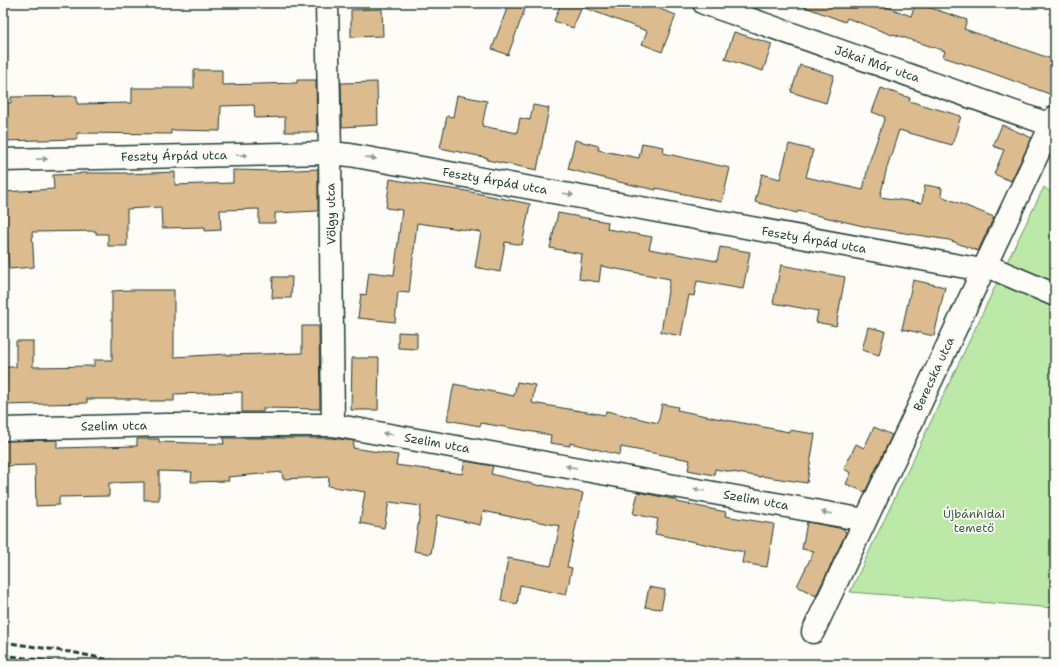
<svg xmlns="http://www.w3.org/2000/svg" width="1058" height="667" font-family="'Shantell Sans',sans-serif">
<style>
.green{fill:#bce9a7;stroke:#6e936e}
.building{fill:#dcbc8f;stroke:#1f3d34}
.lines{fill:none;stroke-linecap:round;stroke-linejoin:round}
.minor-casing{stroke:#1f3d34;stroke-width:25}
.minor{stroke:#fdfcf7;stroke-width:22}
.rail{stroke:#1f3d34;stroke-width:3;stroke-dasharray:6 3;stroke-linecap:butt}
.oneway{fill:#8e9c96}
.labels{text-anchor:middle;stroke-width:3.5;stroke-linejoin:round;paint-order:stroke}
.street-label{font-size:12px;fill:#1f3d34;stroke:#fdfcf7}
.park-label{font-size:12px;fill:#3e5f4b;stroke:#fdfcf7}
</style>
<rect width="100%" height="100%" fill="#fdfcf7"/>
<filter id="ink" filterUnits="userSpaceOnUse"><feTurbulence type="fractalNoise" baseFrequency=".025" numOctaves="2"/><feDisplacementMap in="SourceGraphic" scale="8" xChannelSelector="R" yChannelSelector="G"/><feConvolveMatrix kernelMatrix="1 2 1 2 8 2 1 2 1" color-interpolation-filters="sRGB"/></filter>
<g filter="url(#ink)">
<path class="green" d="M1044 187 1055 196V608L850 592 1002 272Z"/>
<path class="building" d="M509 3H527L508 55 492 49Z
M561 3H643L676 15 662 52 642 44 647 31 582 7 573 28 554 21Z
M800 3H876L911 16 916 3 967 20 964 29 1055 60V96L989 72 943 57 945 51 893 34 892 35 847 18 845 22 800 5Z
M382 9 383 36 351 37V10Z
M734 32 772 44 763 71 725 59Z
M800 65 834 75 826 103 791 92Z
M194 70H222V85L297 83V80H316L317 132H285V117L255 118 254 105 221 106 220 131 171 130V134L77 133V139L3 141V103H11V97L77 96V104L132 103V88H194Z
M377 82 378 125 342 127 341 83Z
M881 88 910 98 909 101 961 116 952 145 899 130 887 167 880 197 922 203 925 185 942 188 941 196 994 217 978 251 949 240 873 228H872L798 211 797 213 755 202 762 174 780 179 789 144 813 150 806 177 863 190 869 163 885 117 872 112Z
M457 95 487 101 482 126 517 133 520 118 530 120 533 105 549 108 537 170 487 160 488 158 440 148 447 116 453 117Z
M1002 125 1032 138 1011 181 994 174 1004 150 993 146Z
M575 140 599 146 598 150 639 158 642 143 664 147 663 153 730 168 722 202 656 188V190L619 182 568 169Z
M318 169V211L275 213V223H259V209L220 210 221 230 205 231V227L162 228 161 207 127 209V246H108V234H96V231L32 232 34 267 9 269 4 192 54 189 53 175 80 174V173H127V174L175 172V185L233 183V170L274 171Z
M390 179 418 184 466 191 530 204 522 245 505 242 500 272 475 267 481 232 417 223 409 293 398 292 395 322 358 318 361 294 366 295 369 272 394 275 402 210 386 208Z
M558 213 608 222 607 229 652 237 649 249 717 261 720 247 750 252 743 289 697 281 694 296 689 295 681 336 661 332 670 279 601 266 599 282 579 279 582 254 550 248Z
M781 265 845 277 836 326 816 322 818 311 773 303Z
M273 277H292L291 298H272Z
M913 280 945 287 934 336 902 329Z
M130 290H174V357L227 354V355L302 353V326H319L320 409 263 408V412H242V392L174 394V401H140V399H87V403L3 405V367H16V341H33V367L94 366V360H112V291Z
M868 327 885 331 879 355 862 350Z
M398 332 417 333V349L398 348Z
M352 358H379L378 410H351Z
M517 382 535 385 532 403 605 415 606 411 658 423 662 404 678 407 677 410 711 417 789 432V430L815 434 807 483 761 476V477L715 469 714 475 688 470 690 460 621 447 620 455 570 443V446L550 443 551 435 481 423 480 426 447 420 454 384 514 396Z
M874 427 892 435 865 492 846 484 851 473 844 469 856 444 864 448Z
M223 438H332L354 441 353 448 398 455 396 465 462 474 465 461 493 466 491 474 541 486V485L583 493 567 567 572 568 566 595 520 585 517 604 501 601 508 558 551 566 560 526 526 519V520L483 511 480 525 437 515 431 554 414 551 421 506 389 502 384 528 360 523 365 492 328 486 329 477 283 479 282 472 228 477 229 481 191 482 192 472 159 471V500H144V482L109 483V496L59 497V505L36 506 35 465 3 466V441L57 440V448L137 446V439H159V442L224 444Z
M638 492 677 500V502L726 512 725 516 774 524 767 567 742 563 744 552 655 534 658 519 633 514Z
M807 522 844 529 846 533 816 596 797 586 814 551 802 549Z
M649 587 665 590 661 609 645 607Z"/>
<g class="lines">
<g class="minor-casing">
<path id="minor" d="M327 3 330 153 333 425
M704 3 1051 125
M3 160 330 153 350 155 982 270
M985 265 1055 295
M3 429 166 425H333L865 520
M813 632 1055 117"/>
</g>
<use href="#minor" class="minor"/>
<path class="rail" d="M3 642 76 653 129 664
M3 655 67 664"/>
</g>
<defs><path id="oneway-solid" d="M-6-.8H1V-3.2L6.5 0L1 3.2V.8H-6Z"/></defs>
<g class="oneway">
<use href="#oneway-solid" transform="translate(242 155) rotate(-1)"/>
<use href="#oneway-solid" transform="translate(371 158) rotate(10)"/>
<use href="#oneway-solid" transform="translate(42 159) rotate(-1)"/>
<use href="#oneway-solid" transform="translate(568 194) rotate(10)"/>
<use href="#oneway-solid" transform="translate(388 434) rotate(-170)"/>
<use href="#oneway-solid" transform="translate(571 467) rotate(-170)"/>
<use href="#oneway-solid" transform="translate(699 490) rotate(-170)"/>
<use href="#oneway-solid" transform="translate(827 513) rotate(-170)"/>
</g>
</g>
<g class="labels">
<g class="street-label">
<text transform="translate(877 64) rotate(19)" y="4">Jókai Mór utca</text>
<text transform="translate(174 156) rotate(-1)" y="4">Feszty Árpád utca</text>
<text transform="translate(495 181) rotate(10)" y="4">Feszty Árpád utca</text>
<text transform="translate(331 214) rotate(-91)" y="4">Völgy utca</text>
<text transform="translate(814 240) rotate(10)" y="4">Feszty Árpád utca</text>
<text transform="translate(934 374) rotate(-65)" y="4">Berecska utca</text>
<text transform="translate(114 426) rotate(-1)" y="4">Szelim utca</text>
<text transform="translate(437 443) rotate(10)" y="4">Szelim utca</text>
<text transform="translate(756 500) rotate(10)" y="4">Szelim utca</text>
</g>
<g class="park-label">
<text x="974" y="518">Újbánhidai<tspan x="974" dy="14">temető</tspan></text>
</g>
</g>
<rect width="1058" height="667" fill="none" stroke="#fdfcf7" stroke-width="16"/>
<rect x="8" y="8" width="1042" height="651" fill="none" stroke="#1f3d34" stroke-width="1.5" filter="url(#ink)"/>
</svg>
